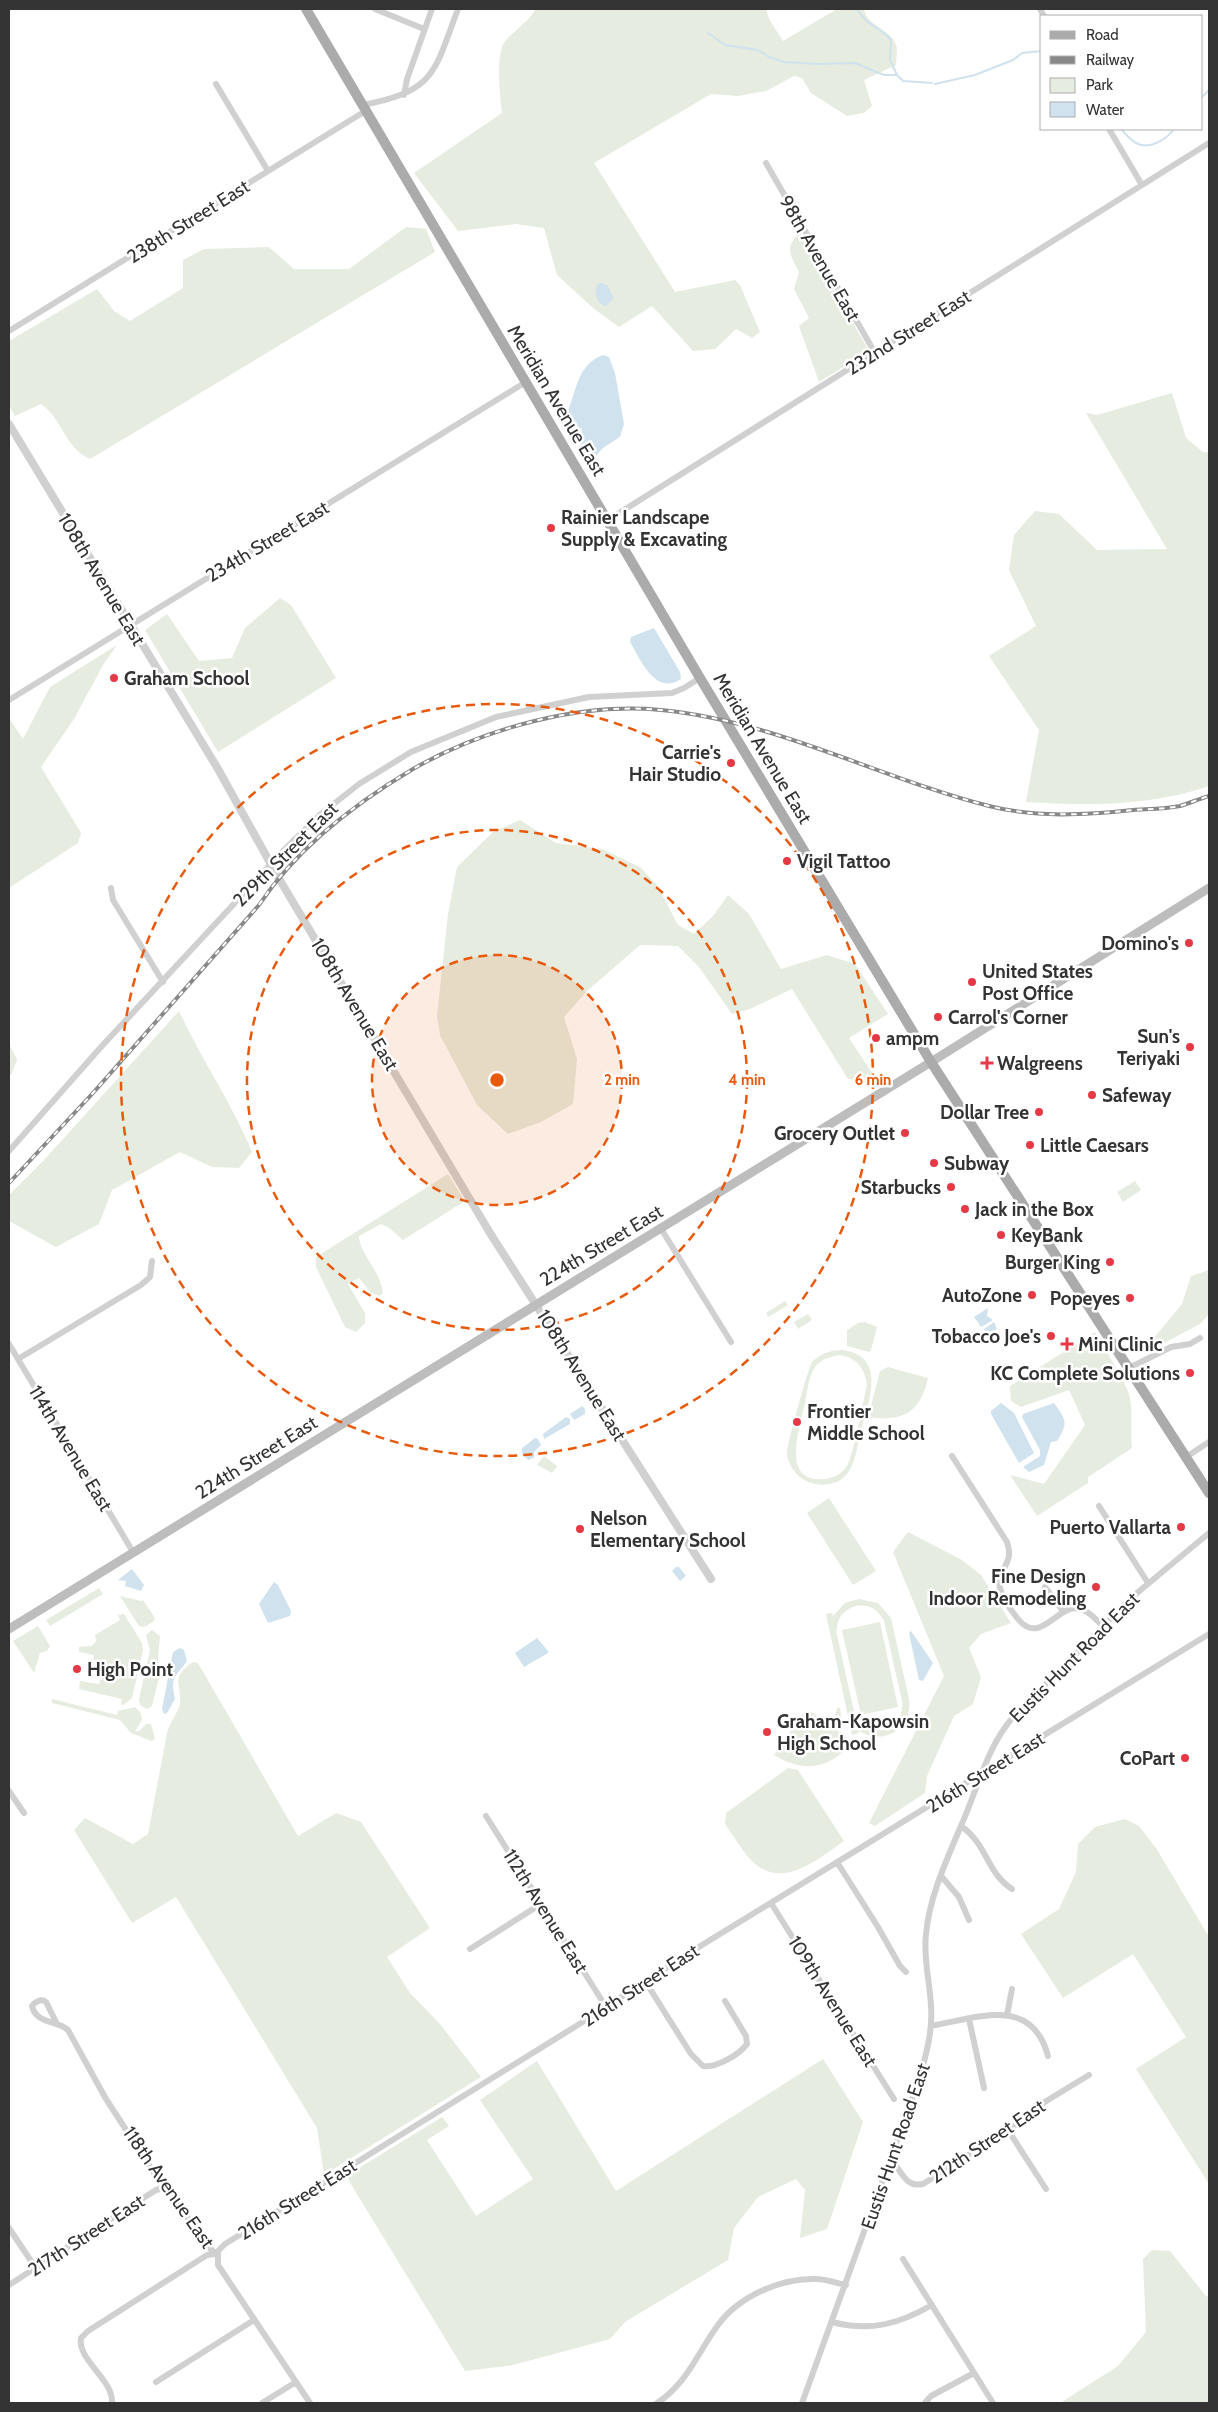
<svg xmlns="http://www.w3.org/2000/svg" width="1218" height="2412" font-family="Cabin,sans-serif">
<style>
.green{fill:#e6ecdf;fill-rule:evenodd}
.water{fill:#cfe2ee}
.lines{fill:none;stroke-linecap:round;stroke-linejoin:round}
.stream{stroke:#cfe2ee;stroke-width:2}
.minor{stroke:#d0d0d0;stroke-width:6}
.tertiary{stroke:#d0d0d0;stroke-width:8}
.secondary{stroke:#bdbdbd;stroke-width:9}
.primary{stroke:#ababab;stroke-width:10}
.rail-casing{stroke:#888;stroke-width:4}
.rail{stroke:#fff;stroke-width:2;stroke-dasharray:5.5;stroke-linecap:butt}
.ring{fill:none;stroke:#e8590c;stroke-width:2.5;stroke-dasharray:9 6}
.poi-dot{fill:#e63946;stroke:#fff;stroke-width:2}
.labels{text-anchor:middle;stroke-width:5;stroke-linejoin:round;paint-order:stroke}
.street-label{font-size:19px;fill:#333;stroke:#fff}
.poi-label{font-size:19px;font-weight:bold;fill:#333;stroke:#fff;text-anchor:start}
.centre{fill:#e8590c;stroke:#fff;stroke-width:2.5}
.ring-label{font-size:15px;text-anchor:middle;font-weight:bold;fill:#e8590c;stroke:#fff;stroke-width:5;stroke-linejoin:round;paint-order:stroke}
</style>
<rect width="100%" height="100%" fill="#fff"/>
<path class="green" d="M536 9H766L769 19 783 41 837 9H864C867 27 889 27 896 45 898 50 896 59 896 65L864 80 872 106 864 113 847 116 811 93 802 78 794 76 766 91 738 96 711 94 594 163 675 292 735 280 740 285 760 332 752 338 736 329 715 349 693 351 652 306 619 327 593 308 557 275 544 228 516 224 458 231 414 173 502 113C500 96 495 52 506 40 516 29 528 22 536 9ZM604 283 613 295 603 305 596 296Z
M406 227 426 229 435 252 90 459C63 446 63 419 41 404L15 416 9 406V341L97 289 114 311 130 321 183 288V260L204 249 269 247 294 269H349Z
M800 232 868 349 866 353 819 382 799 326 809 318 794 289 799 272C790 254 784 249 800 232Z
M1172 393 1186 438 1203 452H1209V786C1152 806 1086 806 1026 802L1039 730 989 656 1036 626 1009 570 1014 535 1035 511 1059 514 1097 550 1167 549 1086 413 1097 415Z
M280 598 291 605 336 678 218 752 145 630 167 614 199 661 232 658 245 628Z
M117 645 103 665 74 719 41 767 81 833 78 843 9 888V718L23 739 50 687Z
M520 820 556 843 602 849 640 867 657 885 678 925 694 934 713 916 728 895 749 914 781 969 827 955 855 964 888 1014 849 1038 878 1082 848 1079 792 989 750 1009 732 1014 699 967 678 946 640 945 587 991 564 1017 577 1059 573 1104 541 1122 508 1134 477 1105 440 1035 437 1016 448 914 457 867 493 832Z
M179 1011C201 1059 232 1103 252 1152L239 1168 212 1167 180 1152 112 1190 99 1224 56 1247 9 1221V1195L44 1160Z
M9 1044 17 1059 12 1074 9 1075Z
M448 1174 465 1201 403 1240 388 1227 381 1224 359 1236C359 1253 381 1271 383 1293L380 1296 371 1293 359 1278 348 1284 365 1313V1323L356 1332 345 1327 316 1267V1257Z
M1135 1181 1141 1190 1123 1202 1117 1192Z
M1209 1270V1314L1200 1324 1149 1351V1344L1182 1304 1191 1276Z
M785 1301 788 1305 768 1317 766 1313Z
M808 1314 812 1320 798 1329 794 1322Z
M865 1322 877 1327 871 1350 869 1352 847 1346V1330L858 1323Z
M1095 1332C1103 1346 1128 1385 1130 1398 1133 1415 1130 1431 1132 1448L1088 1477V1483L1037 1516 1010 1475 1044 1484 1085 1425 1069 1390 1021 1407 1011 1401 1010 1386Z
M843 1350C888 1357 868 1401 861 1431 857 1444 856 1463 847 1474 833 1491 803 1487 792 1468 790 1464 787 1458 787 1454 786 1447 809 1366 812 1362 821 1353 831 1350 843 1350ZM839 1355C856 1357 865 1368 867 1385 863 1402 854 1453 847 1466 842 1474 833 1478 824 1479 781 1483 799 1430 804 1407 807 1395 808 1377 815 1367 821 1359 830 1357 839 1355Z
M888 1367 928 1378C920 1413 903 1422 868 1417L880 1371Z
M544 1456 557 1466 552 1473 537 1465Z
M829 1498 876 1571 853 1585 807 1513Z
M908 1532 962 1560 981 1575 1011 1623 981 1634 969 1648 981 1677 973 1704 954 1716 927 1776 925 1793 875 1826 869 1823 944 1676 893 1552Z
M99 1588 103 1594 50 1626 46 1620Z
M120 1596 141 1601 143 1600 155 1618 153 1622 144 1627 139 1626Z
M859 1599 878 1603 891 1618 909 1699C913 1729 884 1746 859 1731V1733L852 1735 826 1614 832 1613 833 1616 845 1603ZM856 1606C869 1604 878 1609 884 1621L902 1701C905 1722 886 1736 867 1728L855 1716 837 1635C835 1621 842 1610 856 1606Z
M124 1614 142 1643 143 1650 132 1698 123 1705 121 1704 122 1699 79 1689 80 1681 99 1684 100 1680H102L106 1667 104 1661H94V1655L79 1652V1647L92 1646 96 1641 95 1635 120 1620 118 1615Z
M880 1622 898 1707 861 1715 842 1630Z
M38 1626 50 1646 47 1651 40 1653 34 1673 13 1641Z
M152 1630 160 1636 158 1658 160 1674 152 1706 147 1709 140 1705 139 1699 150 1650 146 1635Z
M193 1662 198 1663 298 1836 336 1813 361 1822 430 1928 387 1957 410 1993 440 2024 481 2077 324 2175 317 2128 176 1897 132 1923 74 1830 85 1818 133 1844 148 1834 167 1733C170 1722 179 1711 180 1704 182 1682 169 1679 193 1662Z
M52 1699 117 1715 118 1711 135 1707 141 1713 142 1720 135 1731H139L146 1724H151L155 1739 152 1741 131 1733 120 1720 52 1703Z
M838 1707 840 1708 842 1725 837 1726 832 1722Z
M810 1711 852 1741C832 1770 802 1773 774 1755L804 1712Z
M788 1768 798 1770 844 1841C818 1859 782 1891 752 1861 742 1851 734 1836 725 1824L726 1813Z
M1125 1819 1139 1826 1156 1848 1209 1937V2184L1136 2069 1186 2037 1133 1954 1063 1998 1021 1934 1059 1909 1076 1872 1078 1844 1095 1827Z
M823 2059 863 2122 827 2229 800 2238 805 2190 796 2179 758 2197 734 2228 728 2260 625 2322 610 2339 513 2365 465 2371 346 2176 442 2117 449 2126 427 2140 476 2216 533 2179 480 2100 537 2061 616 2191Z
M1152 2250 1170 2251 1206 2296 1209 2297V2403H1060L1118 2366 1146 2332 1143 2259Z"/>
<path class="water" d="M601 283 607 285 614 298 606 306C596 304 594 293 597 285Z
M603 355 609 357 615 373 624 424 620 437 603 448 594 458 588 455 577 436 582 431 581 428 574 429 566 415C577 392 576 365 603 355Z
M654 628 680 672 681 679C655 696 641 660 630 642L631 637Z
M988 1308 987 1316 993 1320 981 1327 974 1317Z
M994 1322 997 1329 986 1334 984 1329Z
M1001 1403 1014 1413 1034 1453 1019 1463 991 1414V1411Z
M1054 1403C1067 1421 1068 1423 1057 1441L1051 1442 1044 1465 1029 1472 1023 1467 1040 1456V1450L1022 1417 1023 1414Z
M582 1406 585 1409V1414L574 1420 570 1414Z
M566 1417 570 1419V1424L544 1439 543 1434Z
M535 1438 538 1439 541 1445 534 1452V1458L528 1460 522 1453V1448Z
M676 1567H679L686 1576 680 1581 672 1571Z
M132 1569 144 1585 141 1591 125 1586 126 1581 118 1580Z
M274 1582 278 1585 291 1611 290 1616 268 1623 259 1604Z
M911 1631 933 1663 923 1681 919 1680 909 1633Z
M537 1638 548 1651V1653L524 1667 515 1653Z
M180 1648 184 1650 187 1661C175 1678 170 1676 175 1699L167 1713 164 1714 162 1709 173 1652Z"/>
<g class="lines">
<path class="stream" d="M857 9C868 27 879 26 891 40L890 60 897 75
M708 33 725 45 758 50 769 57 784 62 817 64 855 63 884 75H897L903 81 932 83
M935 84 975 75 1013 60 1022 53 1042 51
M1202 97 1209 90
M1121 129C1125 133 1130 140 1136 143 1149 150 1166 140 1174 129"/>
<path class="minor" d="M375 9 424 29
M1040 9 1044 16
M216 84 268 171
M404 95 407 79 432 9
M363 105C436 91 434 72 458 9
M1109 129 1142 185
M766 163 875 353
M9 331 367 110
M608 520 1209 143
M9 700 526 382
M111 888 113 900 163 982
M9 1151 101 1047 285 849 321 814 359 784 411 752 496 717 589 697 672 693 684 688 700 678
M660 1227 731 1342
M9 1344 133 1552
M18 1359 141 1285 150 1277 152 1261
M1129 1368 1171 1347 1190 1344 1200 1338
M952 1456 1007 1542C1013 1559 1005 1563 1000 1578 996 1591 1010 1609 1018 1619 1043 1649 1059 1596 1085 1611 1092 1614 1097 1621 1103 1626
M1186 1457 1209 1442
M1099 1506 1148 1583
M1045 1587 1063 1611
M9 1791 24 1813
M486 1816 606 2007
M961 1826C988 1845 986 1872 1012 1889
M837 1862 878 1927 900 1966 906 1972
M941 1876 959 1897 969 1920
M771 1903 894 2099
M470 1949 541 1904
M645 1981 691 2054 703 2066C716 2068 739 2055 747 2044L746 2036 725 2001
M1007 2015 1012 1989
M969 2019 984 2088
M57 2024 46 2002C41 1998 35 2002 32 2006 36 2024 57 2020 68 2030L106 2099 164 2188C187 2205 193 2238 218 2255
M931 2026C976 2018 1032 1995 1048 2056
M1008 2130 1046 2189
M891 2159C901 2170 905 2188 923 2184L1008 2130 1029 2116 1043 2103 1089 2075
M9 2228 35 2267
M903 2259 993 2403
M9 2285 134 2204 156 2190 164 2188
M832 2322C870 2332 899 2324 932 2305
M156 2382 254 2320
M112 2403C114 2380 77 2360 81 2338L88 2331 207 2255 216 2254
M262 2403 296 2382
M310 2403 218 2265V2251L225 2244 581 2023 702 1945 1209 1634
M657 2403C687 2384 698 2352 718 2325 739 2296 781 2278 816 2279 826 2279 836 2283 846 2285
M802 2403 920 2077C926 2054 933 2031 931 2006 930 1982 923 1959 926 1934 930 1891 952 1849 968 1809 981 1776 990 1744 1013 1717L1131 1598 1209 1533
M925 2403 931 2396 974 2373"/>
<path class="tertiary" d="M9 424 218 769 278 877 490 1233 711 1579"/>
<path class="secondary" d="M9 1629 931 1062 1209 888"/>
<path class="primary" d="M306 9 700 678 931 1062 1209 1493"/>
<g class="rail-casing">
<path id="rail" d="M9 1183 93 1093 259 905C297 848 354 804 413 769 483 729 579 702 661 710 776 721 879 778 989 806 1036 818 1085 815 1133 810 1148 809 1165 809 1180 806 1190 803 1199 799 1209 796"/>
</g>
<use href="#rail" class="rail"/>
</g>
<circle cx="497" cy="1080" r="125" fill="#e8590c" fill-opacity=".12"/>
<g class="ring">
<circle cx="497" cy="1080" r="125"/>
<circle cx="497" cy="1080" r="250"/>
<circle cx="497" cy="1080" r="376"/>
</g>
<g class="poi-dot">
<circle cx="551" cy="528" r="5"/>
<circle cx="114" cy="678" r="5"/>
<circle cx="731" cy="763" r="5"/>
<circle cx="787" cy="861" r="5"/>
<circle cx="1189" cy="943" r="5"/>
<circle cx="972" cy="982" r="5"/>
<circle cx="938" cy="1017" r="5"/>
<circle cx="876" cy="1038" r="5"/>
<circle cx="1190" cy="1047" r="5"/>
<path d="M984.5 1055.5h5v5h5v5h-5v5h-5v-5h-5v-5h5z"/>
<circle cx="1092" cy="1095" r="5"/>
<circle cx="1039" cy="1112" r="5"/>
<circle cx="905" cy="1133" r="5"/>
<circle cx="1030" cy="1145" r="5"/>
<circle cx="934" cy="1163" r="5"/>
<circle cx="951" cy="1187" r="5"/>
<circle cx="965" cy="1209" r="5"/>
<circle cx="1001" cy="1235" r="5"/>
<circle cx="1110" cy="1262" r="5"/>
<circle cx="1032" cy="1295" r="5"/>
<circle cx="1130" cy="1298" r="5"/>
<circle cx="1051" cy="1336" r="5"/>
<path d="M1064.5 1336.5h5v5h5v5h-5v5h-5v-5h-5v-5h5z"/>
<circle cx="1190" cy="1373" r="5"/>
<circle cx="797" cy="1422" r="5"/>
<circle cx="1181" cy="1527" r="5"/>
<circle cx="580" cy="1529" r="5"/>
<circle cx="1096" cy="1587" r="5"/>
<circle cx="77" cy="1669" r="5"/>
<circle cx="767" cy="1732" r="5"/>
<circle cx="1185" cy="1758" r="5"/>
</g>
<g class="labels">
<g class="street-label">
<text transform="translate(188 221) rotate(-32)" y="7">238th Street East</text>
<text transform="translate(820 258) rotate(60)" y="7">98th Avenue East</text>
<text transform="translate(908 332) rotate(-32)" y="7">232nd Street East</text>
<text transform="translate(557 400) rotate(59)" y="7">Meridian Avenue East</text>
<text transform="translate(267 541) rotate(-31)" y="7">234th Street East</text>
<text transform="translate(102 579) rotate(59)" y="7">108th Avenue East</text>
<text transform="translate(763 748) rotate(59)" y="7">Meridian Avenue East</text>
<text transform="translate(285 854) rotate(-45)" y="7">229th Street East</text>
<text transform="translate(355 1004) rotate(59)" y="7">108th Avenue East</text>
<text transform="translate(601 1245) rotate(-31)" y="7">224th Street East</text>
<text transform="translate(582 1375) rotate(58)" y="7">108th Avenue East</text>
<text transform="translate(71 1448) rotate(59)" y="7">114th Avenue East</text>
<text transform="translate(256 1457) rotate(-32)" y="7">224th Street East</text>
<text transform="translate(1074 1657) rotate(-45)" y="7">Eustis Hunt Road East</text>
<text transform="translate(985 1772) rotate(-32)" y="7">216th Street East</text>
<text transform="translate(546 1911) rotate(58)" y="7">112th Avenue East</text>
<text transform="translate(640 1985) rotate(-33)" y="7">216th Street East</text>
<text transform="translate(833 2001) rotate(58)" y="7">109th Avenue East</text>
<text transform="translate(987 2141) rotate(-34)" y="7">212th Street East</text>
<text transform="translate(895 2146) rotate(-71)" y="7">Eustis Hunt Road East</text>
<text transform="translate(169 2187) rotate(55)" y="7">118th Avenue East</text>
<text transform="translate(297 2199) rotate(-32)" y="7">216th Street East</text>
<text transform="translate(86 2235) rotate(-33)" y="7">217th Street East</text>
</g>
<g class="poi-label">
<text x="561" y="524">Rainier Landscape<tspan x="561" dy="22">Supply &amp; Excavating</tspan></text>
<text x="124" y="685">Graham School</text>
<text x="721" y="759" text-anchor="end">Carrie's<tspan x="721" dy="22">Hair Studio</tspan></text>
<text x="797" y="868">Vigil Tattoo</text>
<text x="1179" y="950" text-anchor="end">Domino's</text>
<text x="982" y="978">United States<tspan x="982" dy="22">Post Office</tspan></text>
<text x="948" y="1024">Carrol's Corner</text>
<text x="1180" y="1043" text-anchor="end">Sun's<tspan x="1180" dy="22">Teriyaki</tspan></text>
<text x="886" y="1045">ampm</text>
<text x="997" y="1070">Walgreens</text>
<text x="1102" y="1102">Safeway</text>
<text x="1029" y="1119" text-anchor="end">Dollar Tree</text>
<text x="895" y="1140" text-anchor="end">Grocery Outlet</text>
<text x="1040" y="1152">Little Caesars</text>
<text x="944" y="1170">Subway</text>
<text x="941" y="1194" text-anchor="end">Starbucks</text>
<text x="975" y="1216">Jack in the Box</text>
<text x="1011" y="1242">KeyBank</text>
<text x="1100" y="1269" text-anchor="end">Burger King</text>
<text x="1022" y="1302" text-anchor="end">AutoZone</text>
<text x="1120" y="1305" text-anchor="end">Popeyes</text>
<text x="1041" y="1343" text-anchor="end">Tobacco Joe's</text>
<text x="1078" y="1351">Mini Clinic</text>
<text x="1180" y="1380" text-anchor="end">KC Complete Solutions</text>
<text x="807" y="1418">Frontier<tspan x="807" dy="22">Middle School</tspan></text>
<text x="590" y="1525">Nelson<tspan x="590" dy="22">Elementary School</tspan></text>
<text x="1171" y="1534" text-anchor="end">Puerto Vallarta</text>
<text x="1086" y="1583" text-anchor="end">Fine Design<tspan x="1086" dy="22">Indoor Remodeling</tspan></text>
<text x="87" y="1676">High Point</text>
<text x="777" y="1728">Graham-Kapowsin<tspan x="777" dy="22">High School</tspan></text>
<text x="1175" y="1765" text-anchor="end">CoPart</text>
</g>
</g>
<circle cx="497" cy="1080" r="8" class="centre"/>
<g class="ring-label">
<text x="622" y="1085">2 min</text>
<text x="747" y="1085">4 min</text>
<text x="873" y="1085">6 min</text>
</g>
<rect width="1218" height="2412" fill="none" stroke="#333333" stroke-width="20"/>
<rect x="1040" y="15" width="162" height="115" fill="#ffffff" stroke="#adadad"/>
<rect x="1050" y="31" width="25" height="8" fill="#ababab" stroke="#adadad"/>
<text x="1086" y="40" font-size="15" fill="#333333">Road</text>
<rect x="1050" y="56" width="25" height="8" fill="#888888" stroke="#adadad"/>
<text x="1086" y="65" font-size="15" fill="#333333">Railway</text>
<rect x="1050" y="78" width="25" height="15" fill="#e6ecdf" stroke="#adadad"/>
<text x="1086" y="90" font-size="15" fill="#333333">Park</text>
<rect x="1050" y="102" width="25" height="15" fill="#cfe2ee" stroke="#adadad"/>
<text x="1086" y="115" font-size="15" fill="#333333">Water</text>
</svg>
